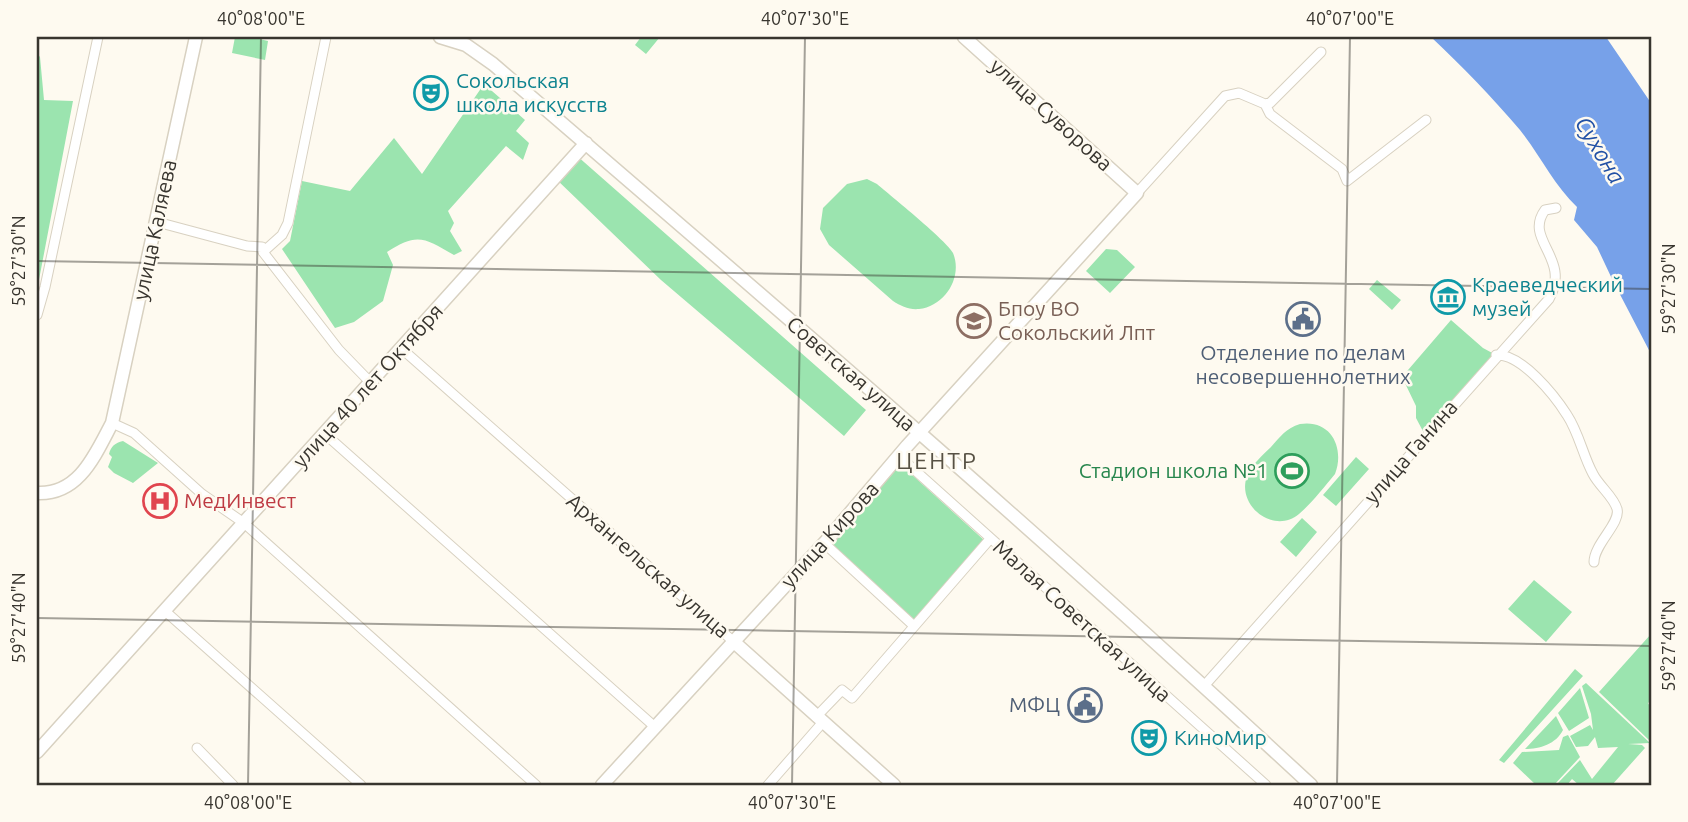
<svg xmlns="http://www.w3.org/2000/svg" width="1688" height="822" font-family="Ubuntu,sans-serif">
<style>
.green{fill:#9be4af}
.water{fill:#77a1e9}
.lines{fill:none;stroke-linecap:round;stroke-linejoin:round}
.street-casing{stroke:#d8d1c1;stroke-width:11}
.secondary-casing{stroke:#d8d1c1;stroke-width:15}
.street{stroke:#fff;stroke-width:9}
.secondary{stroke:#fff;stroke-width:12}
.ticks{fill:none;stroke:#38352f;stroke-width:2;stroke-opacity:0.45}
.labels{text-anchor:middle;stroke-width:5;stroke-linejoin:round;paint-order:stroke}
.culture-label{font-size:21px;fill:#0d838f;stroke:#fefaf0;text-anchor:start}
.street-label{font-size:21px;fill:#38352f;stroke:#fefaf0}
.education-label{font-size:21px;fill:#785e54;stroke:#fefaf0;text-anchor:start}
.service-label{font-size:21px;fill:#4e5e75;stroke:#fefaf0}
.leisure-label{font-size:21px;fill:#27864d;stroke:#fefaf0;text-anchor:end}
.health-label{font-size:21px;fill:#be3a42;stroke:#fefaf0;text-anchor:start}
.water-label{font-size:23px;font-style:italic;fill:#2150a5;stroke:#fefaf0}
.neighbourhood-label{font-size:23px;letter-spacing:2px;fill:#575144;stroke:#fefaf0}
.neatline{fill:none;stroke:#38352f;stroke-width:2.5}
.ticks-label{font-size:18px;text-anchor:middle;fill:#38352f}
</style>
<rect width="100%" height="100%" fill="#fefaf0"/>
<path class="green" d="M235 37H251L268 41 265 60 232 53Z
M641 37H660L646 54 635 45Z
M37 53 40 57 44 100 73 101 38 285Z
M484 84 525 120 516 131 529 143 523 160 506 146 448 211 454 223 450 231 462 251 454 255C425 238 417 232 387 252L393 265 383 301 354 322 335 328 282 249 290 241 302 181 350 191 394 138 422 174Z
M576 155 866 410 844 436 661 280 555 178Z
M867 179 877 184C890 195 948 242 953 253 963 277 945 306 919 309 909 310 901 306 893 301L829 245 820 229 823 208 847 184Z
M1106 249 1117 250 1135 267 1110 293 1086 271Z
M1377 280 1401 300 1392 310 1369 289Z
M1451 320 1483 348 1496 355 1425 435 1416 418V406L1402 377Z
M1300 424C1331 419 1345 448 1335 474 1324 487 1312 503 1299 514 1274 535 1236 506 1247 476 1251 465 1263 455 1271 447 1280 437 1286 428 1300 424Z
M123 441 158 463 133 483 114 473 108 467 112 457 109 454C111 446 115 443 123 441Z
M1356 457 1369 469 1336 506 1323 495Z
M899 463 985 541 912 622 830 543Z
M1302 518 1317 532 1296 557 1280 542Z
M1534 580 1572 612 1546 642 1508 609Z
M1651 634V697L1648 704 1651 705V742L1599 692Z
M1575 669 1583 676 1504 763 1499 760Z
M1586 683 1650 743 1628 744 1642 745 1645 748 1612 785H1579L1572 779 1567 785H1556L1580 760 1592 779 1618 747 1598 748 1595 737 1588 746 1576 747 1570 736 1590 725 1593 730 1591 714 1582 686Z
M1580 688 1589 718 1569 731 1558 713Z
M1556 716 1563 730C1556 744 1540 749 1525 749Z
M1568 735 1580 757 1554 785H1536L1513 763 1522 752 1559 750 1563 737Z"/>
<path class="water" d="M1431 37H1606L1651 103V354L1613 281 1597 247 1574 220 1577 207C1554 185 1540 155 1520 130 1492 97 1462 66 1431 37Z"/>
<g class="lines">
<g class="street-casing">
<path id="street" d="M1265 104 1270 114 1342 169 1347 181 1426 120
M1265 104 1270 103 1321 52
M1137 193 1225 96 1239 93 1265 104
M157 222 247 246 262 247 263 252 282 235 288 223 326 37
M263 252 339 350 371 383
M37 315 45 287 98 37
M402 349 734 642
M1496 355C1521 353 1555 396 1567 415 1579 433 1583 456 1593 474 1599 486 1614 497 1617 509 1621 523 1594 544 1594 562
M112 423 134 433 202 494 244 523 536 785
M325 434 655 727
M899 456 1266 785
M824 543 914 626
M165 611 361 785
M1204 686 1549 299C1572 258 1523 240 1545 210L1556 208
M816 717 842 690 852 698 990 539
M197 748 233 785
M768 785 823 722"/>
</g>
<g class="secondary-casing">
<path id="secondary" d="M440 37 466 45 493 64C769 301 1045 538 1311 785
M37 493C79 495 95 455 112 423L196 37
M734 642 894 785
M37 752 586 143
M602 785 828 539 907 446 1137 193 964 37"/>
</g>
<use href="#street" class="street"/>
<use href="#secondary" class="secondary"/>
</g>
<path class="ticks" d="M37 261 1651 289M37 618 1651 646M248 785 261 37M792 785 805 37M1337 785 1350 37"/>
<defs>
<g id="theatre-ring" transform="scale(1.75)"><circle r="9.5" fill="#fefaf0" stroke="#0f9aa8" stroke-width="1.5"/><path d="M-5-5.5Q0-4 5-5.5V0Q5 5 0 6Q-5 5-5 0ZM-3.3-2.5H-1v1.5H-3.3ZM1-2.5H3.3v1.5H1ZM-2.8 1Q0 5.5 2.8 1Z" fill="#0f9aa8"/></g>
<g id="museum-ring" transform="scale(1.75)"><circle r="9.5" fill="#fefaf0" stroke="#0f9aa8" stroke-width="1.5"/><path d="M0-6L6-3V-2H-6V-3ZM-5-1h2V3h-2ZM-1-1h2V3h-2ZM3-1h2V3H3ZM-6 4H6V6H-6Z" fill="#0f9aa8"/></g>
<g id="civic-ring" transform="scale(1.75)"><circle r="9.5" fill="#fefaf0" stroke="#5c6f8a" stroke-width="1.5"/><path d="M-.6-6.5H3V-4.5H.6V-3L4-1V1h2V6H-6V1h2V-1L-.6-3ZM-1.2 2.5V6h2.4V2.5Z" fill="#5c6f8a"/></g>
<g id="university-ring" transform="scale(1.75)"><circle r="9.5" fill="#fefaf0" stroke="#8d6e63" stroke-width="1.5"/><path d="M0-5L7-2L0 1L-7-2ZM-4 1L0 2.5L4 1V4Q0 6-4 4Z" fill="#8d6e63"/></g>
<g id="stadium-ring" transform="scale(1.75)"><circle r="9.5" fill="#fefaf0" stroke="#2e9e5b" stroke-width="1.5"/><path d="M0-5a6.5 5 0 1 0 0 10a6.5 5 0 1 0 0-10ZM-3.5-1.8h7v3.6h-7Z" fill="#2e9e5b"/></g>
<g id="hospital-ring" transform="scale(1.75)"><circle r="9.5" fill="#fefaf0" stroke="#e0444e" stroke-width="1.5"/><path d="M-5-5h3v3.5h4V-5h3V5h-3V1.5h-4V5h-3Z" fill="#e0444e"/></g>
</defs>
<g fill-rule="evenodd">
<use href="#theatre-ring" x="431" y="93"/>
<use href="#museum-ring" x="1448" y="297"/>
<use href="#civic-ring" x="1303" y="319"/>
<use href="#university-ring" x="974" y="321"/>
<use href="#stadium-ring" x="1292" y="471"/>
<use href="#hospital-ring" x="160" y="501"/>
<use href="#civic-ring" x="1085" y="705"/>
<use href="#theatre-ring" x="1149" y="738"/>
</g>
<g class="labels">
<g class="culture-label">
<text x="456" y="88">Сокольская<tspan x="456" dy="24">школа искусств</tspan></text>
<text x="1472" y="292">Краеведческий<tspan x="1472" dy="24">музей</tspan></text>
<text x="1174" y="745">КиноМир</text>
</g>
<g class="street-label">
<text transform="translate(1051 115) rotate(42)" y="7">улица Суворова</text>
<text transform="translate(155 230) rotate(-78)" y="7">улица Каляева</text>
<text transform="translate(851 374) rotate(41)" y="7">Советская улица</text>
<text transform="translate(368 386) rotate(-48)" y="7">улица 40 лет Октября</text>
<text transform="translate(1411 452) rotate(-49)" y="7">улица Ганина</text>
<text transform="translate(830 535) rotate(-48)" y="7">улица Кирова</text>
<text transform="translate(648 566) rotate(41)" y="7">Архангельская улица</text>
<text transform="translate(1082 621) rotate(42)" y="7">Малая Советская улица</text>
</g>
<g class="education-label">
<text x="998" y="316">Бпоу ВО<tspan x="998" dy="24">Сокольский Лпт</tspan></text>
</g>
<g class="service-label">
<text x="1303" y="360">Отделение по делам<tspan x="1303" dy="24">несовершеннолетних</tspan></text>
<text x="1060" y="712" text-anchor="end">МФЦ</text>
</g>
<g class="leisure-label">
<text x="1268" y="478">Стадион школа №1</text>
</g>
<g class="health-label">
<text x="184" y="508">МедИнвест</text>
</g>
<g class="water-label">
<text transform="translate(1600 150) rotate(59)" y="8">Сухона</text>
</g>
<g class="neighbourhood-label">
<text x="937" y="469">ЦЕНТР</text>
</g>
</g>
<rect width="1688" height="822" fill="none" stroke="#fefaf0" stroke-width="77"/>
<rect x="38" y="38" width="1612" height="746" class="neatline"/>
<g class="ticks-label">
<text x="261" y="25">40°08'00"E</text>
<text x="805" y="25">40°07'30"E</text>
<text x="1350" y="25">40°07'00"E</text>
<text transform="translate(19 261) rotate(-90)" y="6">59°27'30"N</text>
<text transform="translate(1669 289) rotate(-90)" y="6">59°27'30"N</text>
<text transform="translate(19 618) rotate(-90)" y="6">59°27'40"N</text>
<text transform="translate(1669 646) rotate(-90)" y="6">59°27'40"N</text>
<text x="248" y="809">40°08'00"E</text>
<text x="792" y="809">40°07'30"E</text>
<text x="1337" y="809">40°07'00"E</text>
</g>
</svg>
